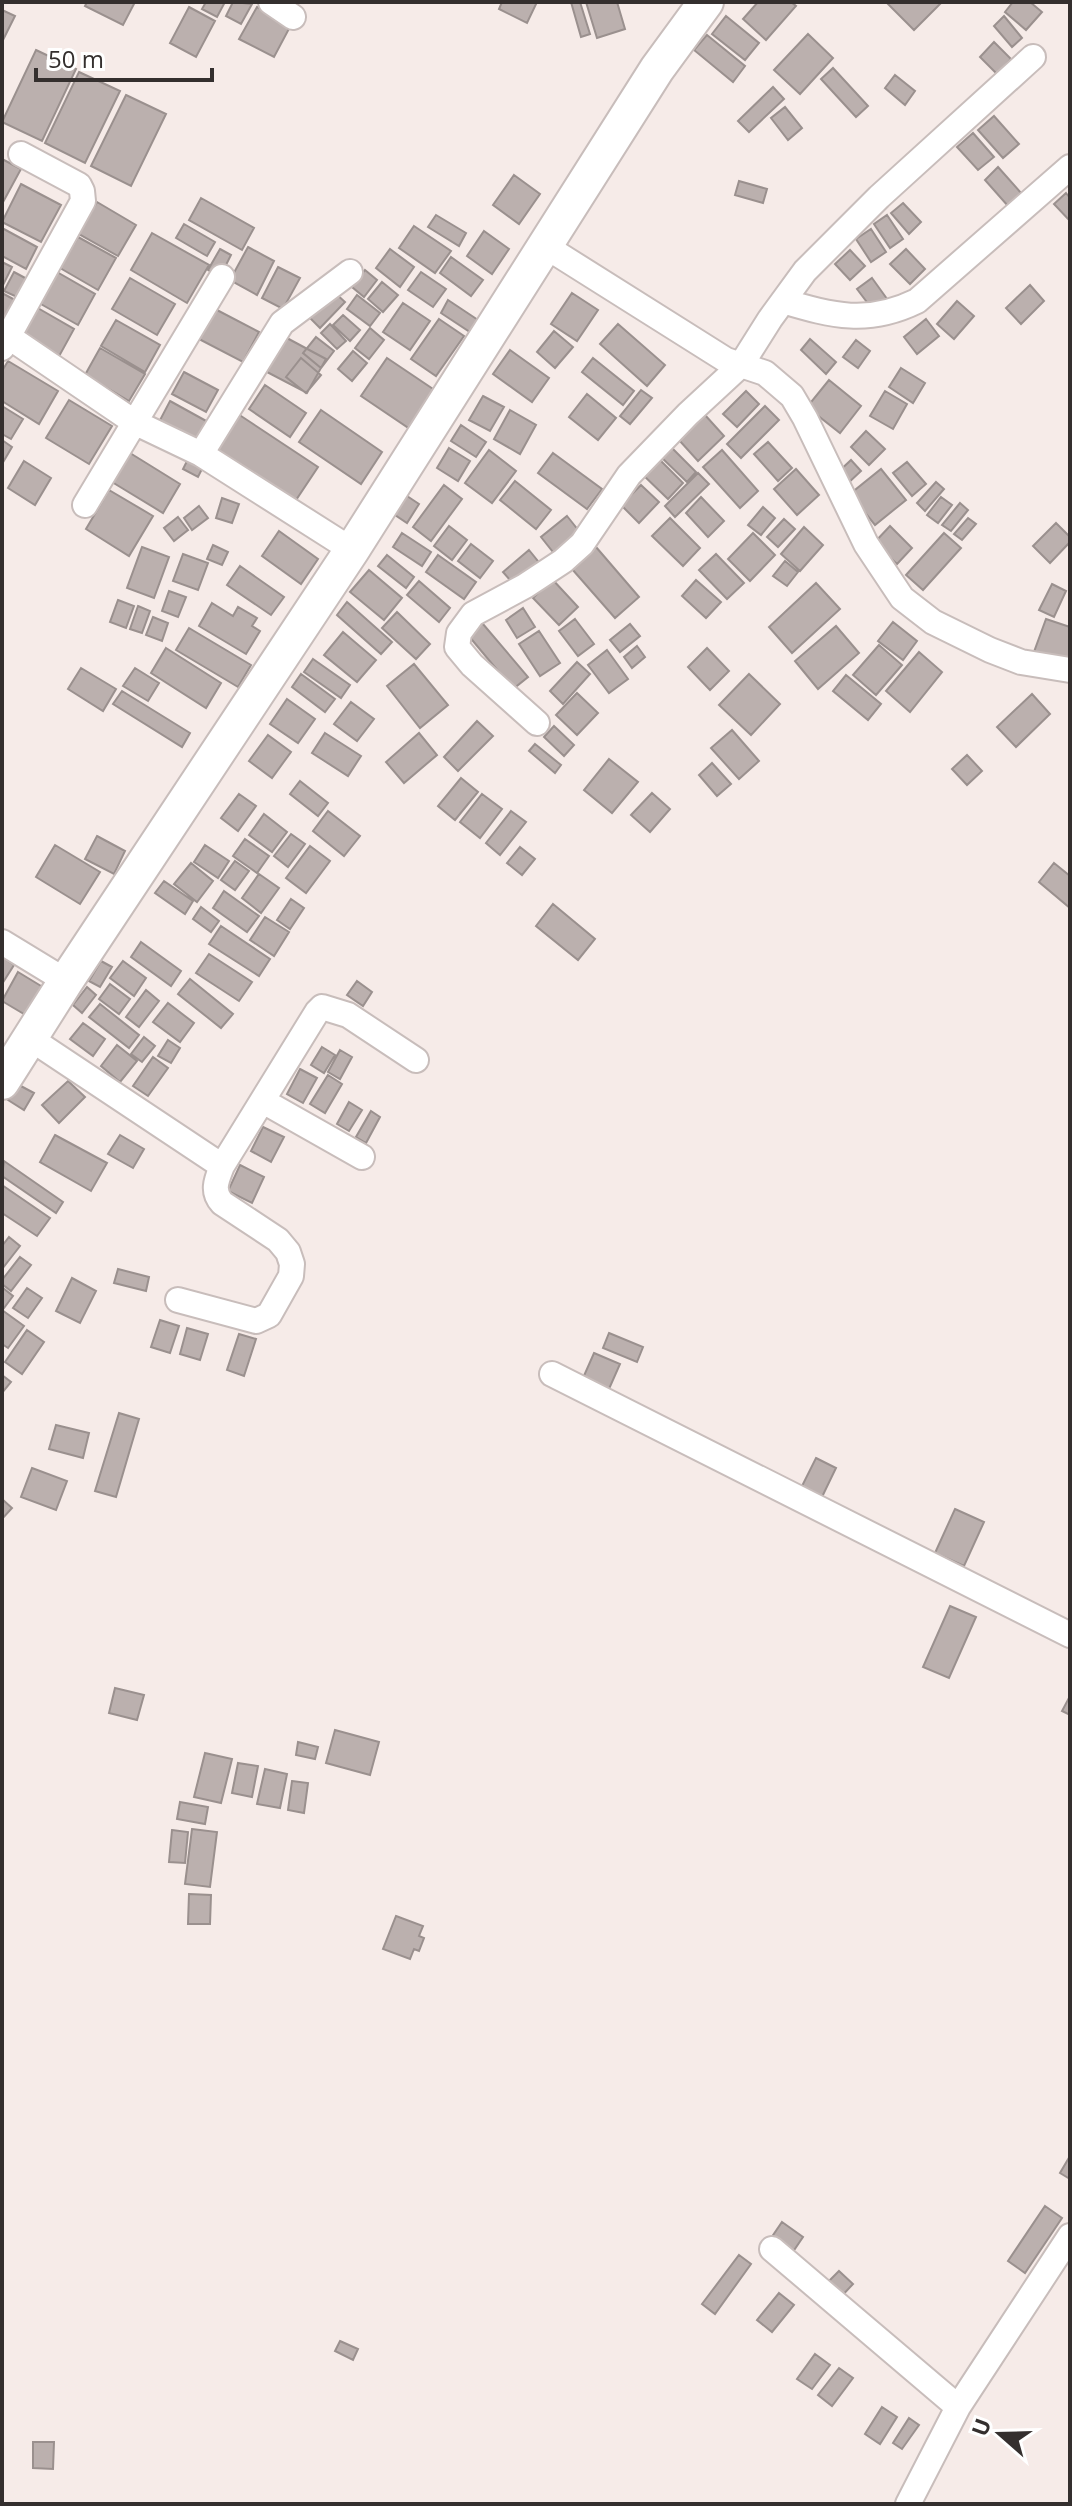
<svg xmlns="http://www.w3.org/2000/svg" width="1072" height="2506" font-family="'Open Sans',sans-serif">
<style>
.building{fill:#bbb0ae;stroke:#9a908e;stroke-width:2}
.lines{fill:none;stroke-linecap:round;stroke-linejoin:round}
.street-casing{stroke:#c8bdbb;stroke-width:28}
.secondary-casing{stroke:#c8bdbb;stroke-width:38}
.street{stroke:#fff;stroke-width:24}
.secondary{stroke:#fff;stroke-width:34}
</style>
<rect width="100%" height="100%" fill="#f6ebe8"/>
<path class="building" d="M87 2H135L123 25 85 6Z
M206 2H225L217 17 202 9Z
M233 2 252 4 241 24 226 16Z
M502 2H537L527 23 499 9Z
M571 2H580L590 34 581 37Z
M586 2H617L625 29 597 38Z
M758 2H791L796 6 766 40 743 19Z
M886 2H939L941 3 914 30Z
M1013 2H1030L1042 12 1026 30 1005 12Z
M189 7 215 21 196 57 170 43Z
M257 7 291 25 274 57 239 39Z
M2 10 15 16 2 42Z
M726 16 759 43 745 60 712 34Z
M1004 16 1022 38 1012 47 994 26Z
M808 34 833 58 800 94 774 70Z
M707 35 745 66 733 82 694 50Z
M994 42 1011 59 997 74 980 57Z
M36 50 76 69 42 141 2 122Z
M833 68 868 106 856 117 821 79Z
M79 72 120 91 85 163 45 143Z
M895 75 915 91 905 105 885 88Z
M773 87 784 99 749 132 738 121Z
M126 95 166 114 131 186 91 166Z
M785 107 802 128 788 140 771 118Z
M994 116 1019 144 1003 158 978 130Z
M973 133 994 157 978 170 957 147Z
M2 159 21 169 2 204Z
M998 167 1021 193 1008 206 985 180Z
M514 175 540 194 519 224 493 205Z
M739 181 767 189 763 203 735 195Z
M21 184 61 205 41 242 2 222Z
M1066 193 1070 198V221L1054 204Z
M201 198 254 228 242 250 189 220Z
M97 202 136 225 118 256 79 234Z
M903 203 921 222 909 234 891 213Z
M436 215 466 233 459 246 428 227Z
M887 215 903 239 890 248 874 224Z
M184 224 215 242 207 256 176 238Z
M414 226 451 251 435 273 399 248Z
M2 228 37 247 26 269 2 256Z
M871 229 886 252 871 262 856 239Z
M484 231 509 249 492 274 467 256Z
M152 233 209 265 187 303 131 270Z
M78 237 116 258 98 290 60 268Z
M248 247 274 261 257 295 230 280Z
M220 249 231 255 220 277 208 270Z
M390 249 414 267 400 287 376 268Z
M906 249 925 269 910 284 890 264Z
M850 250 865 266 850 280 835 264Z
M451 257 483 280 471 296 440 273Z
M2 262 12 267 2 287Z
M278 267 300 278 283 309 262 298Z
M365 270 377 280 364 297 352 287Z
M14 272 27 279 17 297 4 291Z
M57 272 95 294 78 325 39 303Z
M421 272 446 289 433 307 408 290Z
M130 278 175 304 157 335 112 309Z
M872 278 890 303 876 314 857 289Z
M382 282 398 295 383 312 368 299Z
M1030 285 1044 301 1021 324 1006 308Z
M334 292 345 302 320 328 310 318Z
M2 293 15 300 2 325Z
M572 293 598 310 577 341 551 324Z
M357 295 380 313 370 326 347 309Z
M448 300 481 322 473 334 441 313Z
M957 301 974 316 954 339 937 324Z
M403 303 430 321 410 350 383 332Z
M36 307 74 329 57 360 18 338Z
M215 309 259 332 243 362 199 339Z
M343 315 360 330 350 341 333 325Z
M439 319 464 336 436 376 411 359Z
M926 319 939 336 917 354 904 337Z
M116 320 160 345 145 372 101 346Z
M330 324 346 341 337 349 321 333Z
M618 324 665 365 647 386 600 344Z
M370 328 384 340 369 359 355 348Z
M554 331 573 347 555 368 537 352Z
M285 337 326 359 307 393 267 372Z
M316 337 334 351 321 368 303 353Z
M810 339 836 362 826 374 801 350Z
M856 340 870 351 858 368 843 357Z
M100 348 145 374 129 401 85 375Z
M510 350 549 378 532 402 493 374Z
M353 351 367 363 352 381 338 369Z
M301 358 321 375 306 393 286 377Z
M387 358 436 391 410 429 361 396Z
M593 358 634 391 623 405 582 372Z
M8 361 58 391 39 424 2 401V371Z
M901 368 925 383 913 403 889 387Z
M184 372 218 390 206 412 172 394Z
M829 380 861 406 840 433 807 407Z
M265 385 306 413 290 437 249 409Z
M641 390 652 398 630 424 620 416Z
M746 391 759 404 737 427 723 414Z
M885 391 907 404 893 429 870 416Z
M587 394 616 418 598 440 569 417Z
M483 396 504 407 490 431 469 420Z
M69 400 112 426 89 464 46 438Z
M170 401 208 422 197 442 159 422Z
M2 406 23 419 11 439 2 434Z
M765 406 779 420 741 458 727 444Z
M321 410 382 452 361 484 299 442Z
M510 410 536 425 520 454 494 439Z
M238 414 318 467 292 506 212 453Z
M705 415 724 436 698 461 679 440Z
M461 425 486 442 476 457 451 441Z
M866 431 885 449 869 465 851 447Z
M2 440 12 447 2 464Z
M768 442 792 468 778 481 754 454Z
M670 446 696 472 687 482 660 456Z
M449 448 470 461 458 481 437 468Z
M489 450 516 471 492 503 465 483Z
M722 450 758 491 740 508 703 467Z
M130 453 180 484 163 513 112 482Z
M553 453 602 489 587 509 538 473Z
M190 455 205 463 198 477 183 469Z
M657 457 683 483 668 499 641 473Z
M851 460 861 471 846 485 836 474Z
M24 461 51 478 35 505 8 488Z
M907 462 926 484 912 496 893 473Z
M796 469 819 495 797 515 774 489Z
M881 469 906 500 875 525 850 494Z
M698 473 709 484 675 517 665 506Z
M515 481 551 510 536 529 500 500Z
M936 482 944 489 925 511 917 503Z
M444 485 462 499 431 541 413 527Z
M641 485 659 502 639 523 621 505Z
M109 490 153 516 129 556 86 529Z
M404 494 419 504 407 523 392 513Z
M701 497 724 521 708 537 686 513Z
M941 497 952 505 938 523 927 515Z
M222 498 239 504 232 523 216 518Z
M960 503 968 510 951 531 942 525Z
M199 506 208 518 192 530 184 518Z
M763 507 775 518 761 535 748 525Z
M567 516 583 536 557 557 541 537Z
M178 517 188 530 174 541 164 528Z
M670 518 700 548 683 566 652 536Z
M968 518 976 524 962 540 954 534Z
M784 519 795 529 778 547 767 537Z
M1056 523 1070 537V542L1050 563 1033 546Z
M449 526 467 540 452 560 434 546Z
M890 526 912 548 897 564 874 543Z
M804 527 823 545 800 571 781 554Z
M279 531 318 559 301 584 262 556Z
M402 533 431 552 422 566 393 547Z
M753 533 775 555 750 581 728 559Z
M944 533 961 548 923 590 906 575Z
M471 544 493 561 480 578 458 561Z
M213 545 228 552 222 565 207 559Z
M142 547 169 557 154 598 127 588Z
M596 547 639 597 615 618 572 569Z
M529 550 541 565 516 587 503 572Z
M183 554 208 563 198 590 173 581Z
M716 554 744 583 727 599 699 570Z
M387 555 414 577 406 588 378 566Z
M438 555 476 582 464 599 426 572Z
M785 561 798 572 787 586 773 576Z
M240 566 284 597 271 615 227 585Z
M369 570 402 598 384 620 350 592Z
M552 579 578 607 559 625 533 598Z
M696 580 721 602 706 618 682 596Z
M419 581 450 608 439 622 407 595Z
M816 583 840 609 792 653 769 627Z
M1052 584 1066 591 1054 617 1039 610Z
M169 591 186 597 178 617 162 611Z
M118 600 134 606 126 628 110 622Z
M347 602 392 642 381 654 337 615Z
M212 603 233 616 238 607 257 618 252 626 260 631 246 654 199 626Z
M138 606 150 611 142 633 130 629Z
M523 608 535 627 517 638 506 620Z
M397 612 430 644 416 659 382 628Z
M153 617 168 623 162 641 146 635Z
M477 617 528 677 513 689 463 629Z
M575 619 594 644 578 656 559 631Z
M1046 619 1070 627V665L1034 652Z
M893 622 917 641 903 660 878 641Z
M630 624 640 636 620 652 610 640Z
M836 626 859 653 818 689 795 661Z
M189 628 251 665 238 687 176 650Z
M539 631 560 663 540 676 519 644Z
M343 632 376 660 357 682 324 655Z
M879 645 902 665 876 695 853 675Z
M637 646 645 657 632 668 624 657Z
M166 648 221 683 206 708 151 673Z
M707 648 729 671 710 690 688 667Z
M607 650 628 679 609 693 588 665Z
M919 652 942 672 910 712 886 691Z
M313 659 350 685 341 698 304 672Z
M577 662 590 674 563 704 550 691Z
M414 664 448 705 420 728 387 686Z
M81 668 116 689 103 711 68 689Z
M135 668 159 683 148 701 123 686Z
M301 674 335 699 325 712 292 687Z
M749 674 780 704 751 735 719 705Z
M846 675 881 704 868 720 833 691Z
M122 691 190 733 182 747 113 704Z
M577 693 598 713 577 735 556 715Z
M1032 694 1050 714 1016 747 997 727Z
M287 699 315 719 298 743 270 724Z
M351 702 374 719 357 741 334 724Z
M477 721 493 736 458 771 444 757Z
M554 726 574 745 564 756 544 737Z
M732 730 759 761 739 779 711 748Z
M325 733 361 756 348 776 312 753Z
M419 733 437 755 404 783 386 762Z
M268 735 291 752 272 778 249 761Z
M535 744 561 765 555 773 529 751Z
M967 755 982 771 967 785 952 769Z
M609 759 638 782 612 813 584 790Z
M712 763 731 784 717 796 699 775Z
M461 778 478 792 455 820 438 806Z
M300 781 328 803 318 816 290 794Z
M652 793 670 809 650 832 631 815Z
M239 794 256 806 238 831 221 818Z
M482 794 502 809 480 838 460 822Z
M328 811 360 836 344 856 313 831Z
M511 811 526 822 500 855 486 843Z
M264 814 287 832 272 852 249 835Z
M291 834 305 844 288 867 274 856Z
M97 836 125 851 114 874 85 859Z
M245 839 269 856 257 873 233 856Z
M55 845 100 872 80 904 36 877Z
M205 845 229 861 218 878 194 862Z
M310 846 330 861 306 893 286 878Z
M520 847 535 859 522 875 507 863Z
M235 861 249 871 235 890 221 880Z
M191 863 213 881 197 902 174 884Z
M1054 863 1070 876V908L1039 882Z
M259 874 279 888 261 913 242 898Z
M164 881 193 901 185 914 155 893Z
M224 891 259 916 247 932 213 908Z
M291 899 304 908 290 929 277 920Z
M553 904 595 939 578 960 536 926Z
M201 907 219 921 211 932 193 919Z
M265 917 289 932 274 956 250 940Z
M221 926 270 959 259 976 209 944Z
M141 942 181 971 171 986 131 957Z
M209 954 252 982 239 1001 196 973Z
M2 957 14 965 2 984Z
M101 961 112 967 100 987 89 981Z
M123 961 146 978 134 996 110 978Z
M18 972 46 989 29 1017 2 1001Z
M190 979 233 1014 221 1028 178 994Z
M357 981 372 992 363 1006 347 995Z
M110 984 130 999 119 1014 99 999Z
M87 987 96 995 82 1013 73 1005Z
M146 990 159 1001 139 1027 126 1017Z
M168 1003 194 1023 180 1042 153 1022Z
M100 1004 139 1035 129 1048 89 1017Z
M83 1023 105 1039 93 1056 70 1039Z
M144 1037 155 1046 142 1062 131 1054Z
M168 1040 180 1048 171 1063 158 1056Z
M117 1045 137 1061 120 1082 101 1066Z
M322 1047 335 1055 324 1073 311 1065Z
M340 1050 352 1057 340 1079 328 1072Z
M153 1057 168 1068 148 1096 133 1086Z
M300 1069 317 1078 303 1103 287 1094Z
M328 1075 342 1084 325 1113 310 1104Z
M68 1081 85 1097 59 1123 42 1105Z
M17 1084 34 1093 24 1110 8 1100Z
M349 1102 362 1110 349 1131 337 1124Z
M371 1111 380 1117 366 1143 356 1137Z
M263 1127 284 1137 271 1162 251 1151Z
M55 1135 107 1163 91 1191 40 1162Z
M120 1135 144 1149 133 1168 108 1154Z
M4 1161 63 1202 56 1213 2 1176Z
M240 1165 264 1177 252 1203 228 1191Z
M2 1185 50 1218 37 1236 2 1213Z
M9 1237 20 1246 2 1269V1246Z
M20 1257 31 1265 11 1291 2 1284V1280Z
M118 1269 149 1277 146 1291 114 1283Z
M72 1278 96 1291 80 1323 56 1311Z
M3 1288 13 1296 4 1308 2 1307Z
M27 1288 42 1298 28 1318 13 1308Z
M2 1310 24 1326 8 1348 2 1344Z
M160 1320 179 1326 170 1353 151 1347Z
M187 1328 208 1334 200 1360 180 1354Z
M27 1330 44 1342 22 1374 5 1362Z
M609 1333 643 1347 637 1362 603 1348Z
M239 1334 256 1339 244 1376 227 1370Z
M594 1353 620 1364 609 1389 583 1378Z
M2 1375 11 1382 2 1393Z
M119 1413 139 1419 116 1497 95 1491Z
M56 1425 89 1433 83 1458 49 1449Z
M816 1458 836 1468 820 1501 800 1490Z
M32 1468 67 1481 56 1510 21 1497Z
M2 1499 12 1508 2 1519Z
M955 1509 984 1522 964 1566 935 1553Z
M950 1606 976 1617 949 1678 923 1667Z
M115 1688 144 1695 137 1720 109 1713Z
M1070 1696V1715L1062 1711Z
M335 1730 379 1742 370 1775 326 1763Z
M298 1742 318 1747 315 1759 296 1755Z
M205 1753 232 1759 221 1803 194 1797Z
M238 1763 258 1766 252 1797 232 1793Z
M265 1769 287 1774 280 1808 257 1804Z
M292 1781 308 1783 304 1813 288 1810Z
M180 1802 208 1807 205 1824 177 1819Z
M192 1829 217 1832 210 1887 185 1884Z
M172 1830 188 1832 185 1863 169 1862Z
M189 1894 211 1895 210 1924H188Z
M396 1916 423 1926 419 1936 424 1938 419 1951 414 1949 410 1959 383 1949Z
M1070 2156V2179L1060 2173Z
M1045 2206 1062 2218 1025 2273 1008 2261Z
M782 2222 803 2237 788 2259 767 2244Z
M739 2255 751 2264 715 2314 702 2304Z
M839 2271 853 2284 837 2301 823 2287Z
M779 2293 794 2305 772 2332 757 2320Z
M340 2341 358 2349 353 2360 335 2351Z
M815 2354 830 2365 812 2389 797 2379Z
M839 2368 853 2378 832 2406 818 2395Z
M882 2407 897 2417 880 2444 865 2434Z
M909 2418 919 2425 902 2449 893 2443Z
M33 2442H54L53 2469 33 2468Z"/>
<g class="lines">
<g class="street-casing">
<path id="street" d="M271 2 293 17
M545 246 726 360 765 373 792 396 805 418 866 544 902 598 933 622 990 650 1021 662 1070 670
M783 301C833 316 868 325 917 301L1070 167
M9 337 134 422 201 454 352 550
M2 348 83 201 82 191 79 185 21 154
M201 454 282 323 350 272
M85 505 222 277
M537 723 472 665 457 647 459 633 473 614 525 586 563 561 582 544 629 475 688 414 741 365 770 319 805 271 879 197 1033 57
M2 942 66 981
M31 1039 222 1166
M263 1101 362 1157
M178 1300 256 1321 269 1315 291 1276 292 1264 288 1252 278 1240 222 1203C211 1191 217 1179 222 1166L317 1012 322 1007 348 1015 416 1060
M552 1374 1070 1635
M772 2249 958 2407
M908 2504 958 2407 1070 2236"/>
</g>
<g class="secondary-casing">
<path id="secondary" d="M2 1082 66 981 352 550 657 69 706 2"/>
</g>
<use href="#street" class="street"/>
<use href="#secondary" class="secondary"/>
</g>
<rect width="1072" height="2506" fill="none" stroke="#342f2e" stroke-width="8"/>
<g transform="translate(1000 2434) rotate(290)" stroke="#ffffff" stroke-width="6" paint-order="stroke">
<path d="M0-6L14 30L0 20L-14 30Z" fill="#342f2e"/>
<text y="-12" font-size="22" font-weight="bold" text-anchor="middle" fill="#342f2e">U</text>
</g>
<path d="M36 68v12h176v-12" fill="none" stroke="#342f2e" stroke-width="4"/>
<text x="48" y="68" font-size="24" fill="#342f2e" stroke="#ffffff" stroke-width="6" paint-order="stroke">50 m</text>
</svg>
